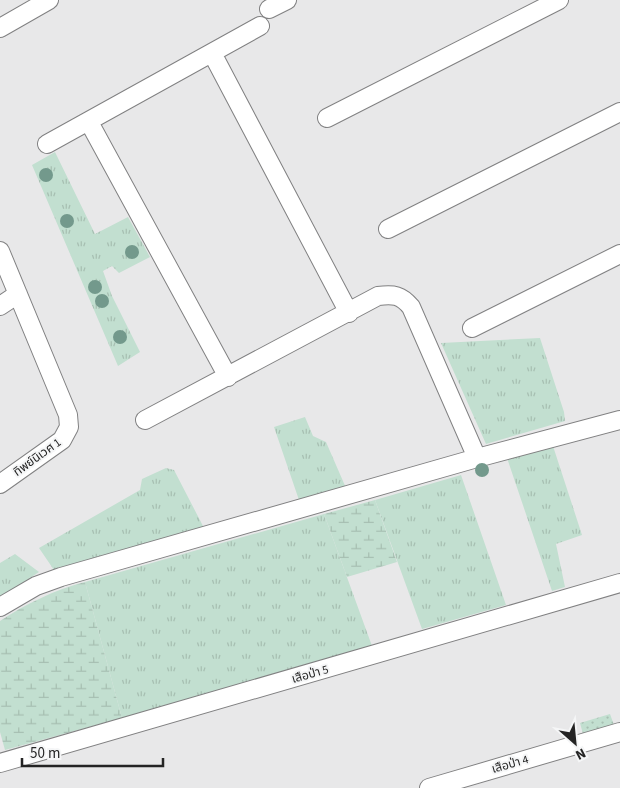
<svg xmlns="http://www.w3.org/2000/svg" width="620" height="788" font-family="'Source Sans 3','Noto Sans Thai',sans-serif">
<style>
.grass{fill:url(#grass-tufts)}
.wetland{fill:url(#wetland-marsh)}
.park{fill:url(#park-dots)}
.lines{fill:none;stroke-linecap:round;stroke-linejoin:round}
.minor-casing{stroke:#818182;stroke-width:20}
.minor{stroke:#fff;stroke-width:18}
.tree{fill:#73998c}
.labels{text-anchor:middle;stroke-width:4;stroke-linejoin:round;paint-order:stroke}
.street-label{font-size:12px;fill:#242424;stroke:#f5f6f7}
</style>
<defs>
<pattern id="grass-tufts" width="24" height="20" patternUnits="userSpaceOnUse" patternTransform="scale(1.25)"><rect width="24" height="20" fill="#c2dfd0"/><path d="M3 7l-1-3M5 7V3M7 7l1-3M15 17l-1-3M17 17v-4M19 17l1-3" fill="none" stroke="#a7bfb2"/></pattern>
<pattern id="wetland-marsh" width="20" height="14" patternUnits="userSpaceOnUse" patternTransform="scale(1.25)"><rect width="20" height="14" fill="#c2dfd0"/><path d="M1 5h8M5 5V1M11 12h8M15 12V8" fill="none" stroke="#a7bfb2"/></pattern>
<pattern id="park-dots" width="8" height="8" patternUnits="userSpaceOnUse" patternTransform="scale(1.25)"><rect width="8" height="8" fill="#c2dfd0"/><path d="M2 2h.1M6 6h.1" fill="none" stroke="#a7bfb2" stroke-width="1.8" stroke-linecap="round"/></pattern>
</defs>
<rect width="100%" height="100%" fill="#e8e8e9"/>
<path class="grass" d="M55 152 95 234 128 217 150 257 119 273 112 266 103 271 112 296 140 352 118 366 32 165Z
M540 338 564 412 565 421 486 444 441 343Z
M305 417 313 436 326 442 346 488 300 503 274 427Z
M552 443 582 535 556 544 565 587 552 591 507 458Z
M166 468 174 470 204 528 54 570 39 548 140 490 142 479Z
M461 475 506 605 422 629 375 500Z
M324 514 372 646 244 686 122 718 85 582Z
M15 554 39 572 0 598V563Z"/>
<path class="wetland" d="M375 500 397 562 347 577 324 514Z
M85 582 122 718 5 750 0 732V621C26 604 54 590 85 582Z"/>
<path class="park" d="M610 714 618 736 586 745 580 723Z"/>
<g class="lines">
<g class="minor-casing">
<path id="minor" d="M269 9 287 0
M0 28 49 0
M212 53 349 313
M327 118 559 0
M89 122 228 377
M47 144 260 26
M388 229 620 112
M0 251 68 415 69 427 62 440 0 484
M0 306 18 294
M472 328 620 254
M145 420 378 296C394 294 401 295 411 307L477 458
M0 607 36 586 61 577 477 458 620 420
M0 763 620 583
M429 788 620 732"/>
</g>
<use href="#minor" class="minor"/>
</g>
<g class="tree">
<circle cx="46" cy="175" r="7"/>
<circle cx="67" cy="221" r="7"/>
<circle cx="132" cy="252" r="7"/>
<circle cx="95" cy="287" r="7"/>
<circle cx="102" cy="301" r="7"/>
<circle cx="120" cy="337" r="7"/>
<circle cx="482" cy="470" r="7"/>
</g>
<g class="labels">
<g class="street-label">
<text transform="translate(37 457) rotate(-36)" y="4">ทิพย์นิเวศ 1</text>
<text transform="translate(310 674) rotate(-16)" y="4">เสือป่า 5</text>
<text transform="translate(510 764) rotate(-16)" y="4">เสือป่า 4</text>
</g>
</g>
<g transform="translate(575 743) rotate(153)" stroke="#f5f6f7" stroke-width="4" paint-order="stroke">
<path d="M0-4L9 19L0 12L-9 19Z" fill="#242424"/>
<text y="-8" font-size="14" font-weight="bold" text-anchor="middle" fill="#242424">N</text>
</g>
<path d="M22 758v8h141v-8" fill="none" stroke="#242424" stroke-width="2.5"/>
<text x="30" y="758" font-size="15" fill="#242424" stroke="#f5f6f7" stroke-width="4" paint-order="stroke">50 m</text>
</svg>
